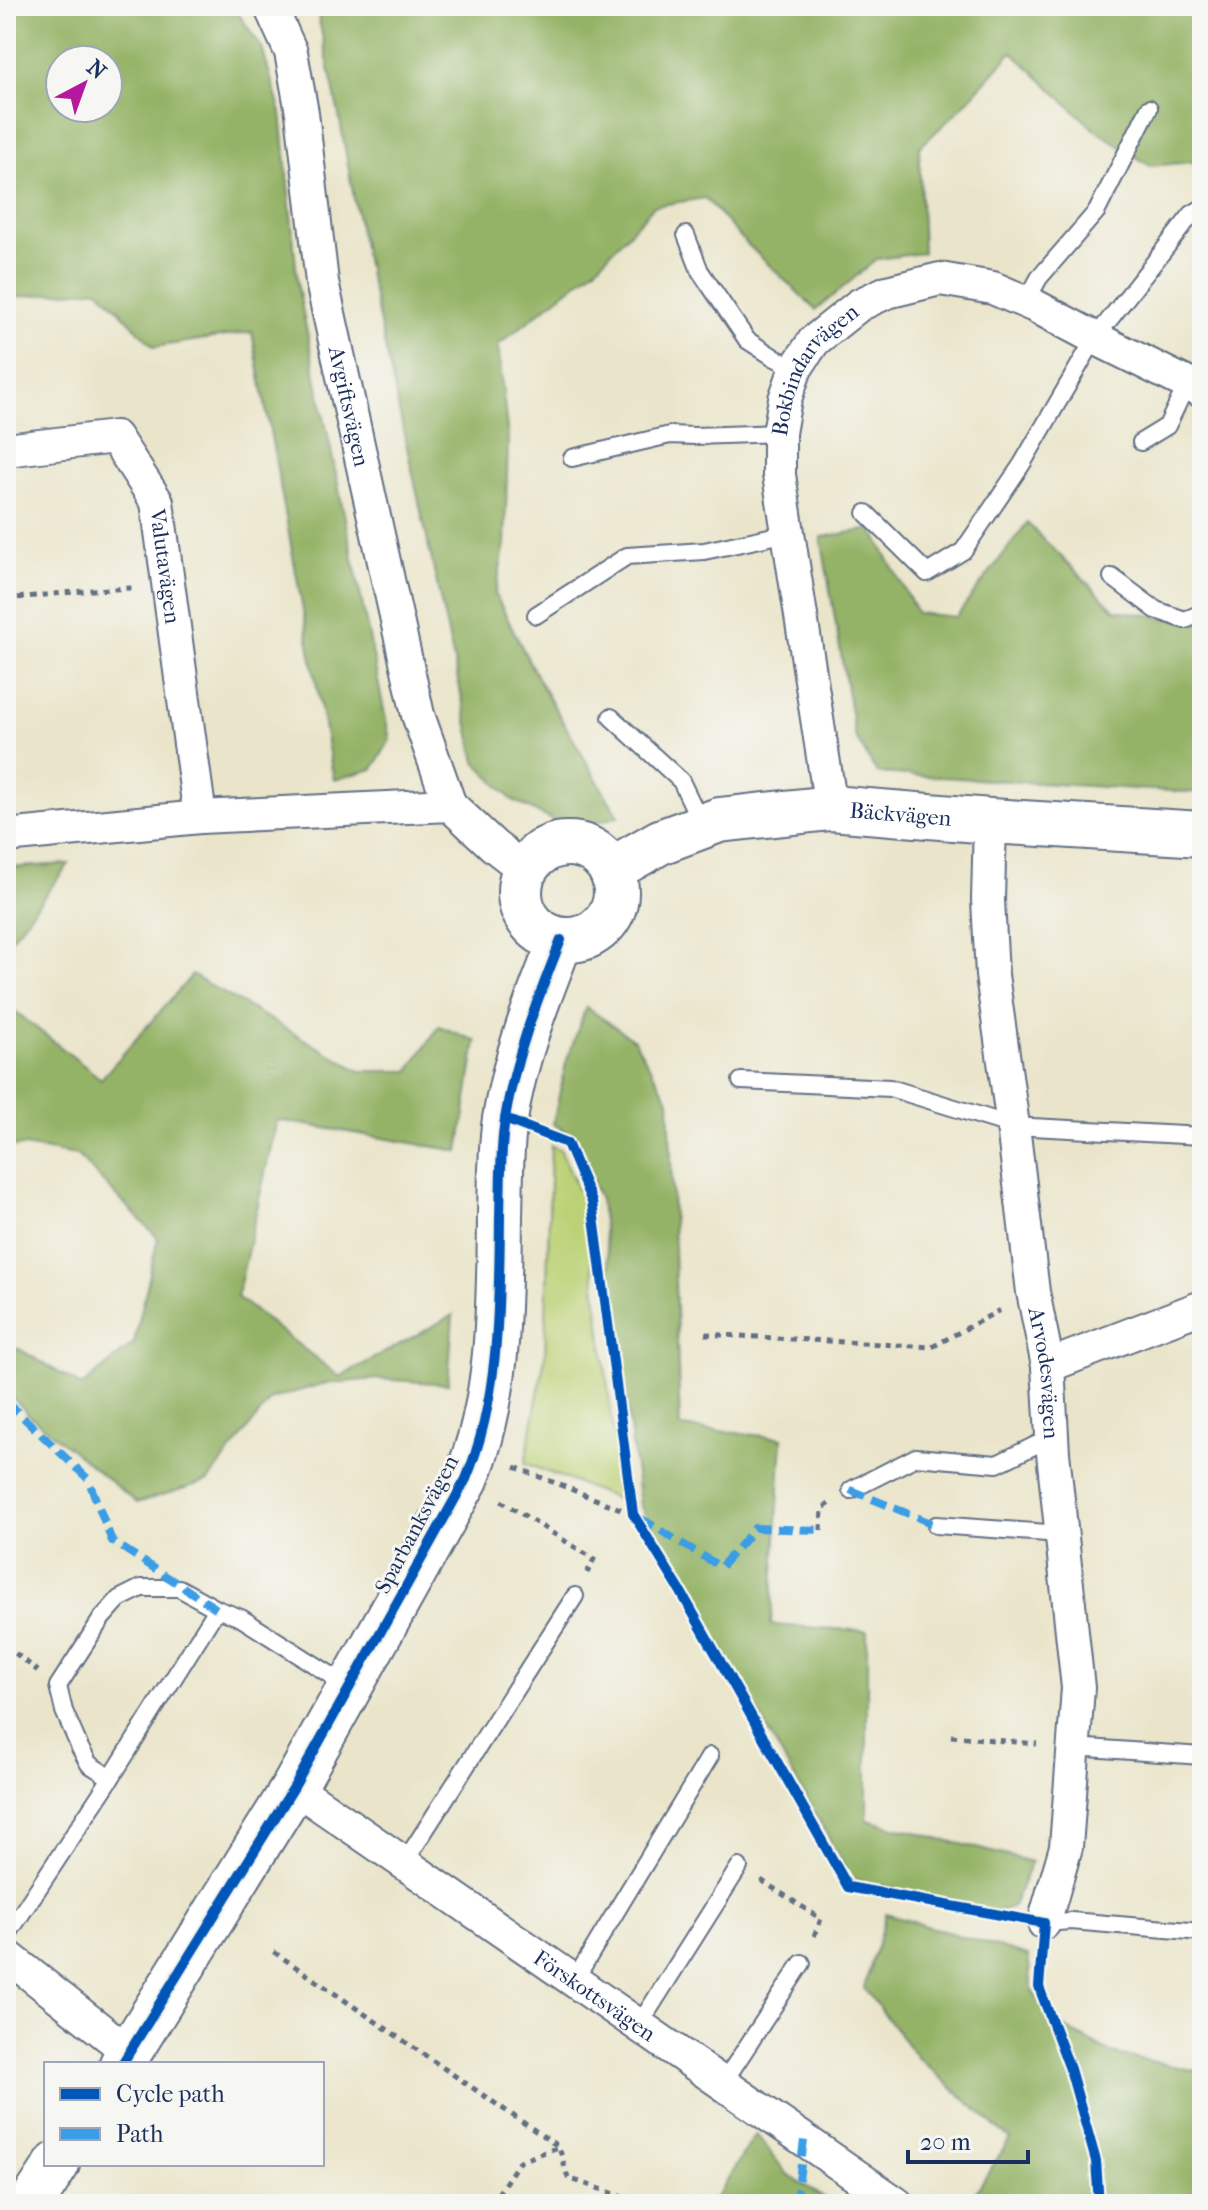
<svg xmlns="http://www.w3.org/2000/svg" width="1208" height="2210" font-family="'IM FELL French Canon',serif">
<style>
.green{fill:#bbd175;stroke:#6b806a;stroke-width:2}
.forest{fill:#94b366;stroke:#587162;stroke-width:2;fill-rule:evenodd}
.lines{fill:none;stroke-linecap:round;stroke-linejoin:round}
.lane-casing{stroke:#636f84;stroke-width:20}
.street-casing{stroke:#636f84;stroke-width:36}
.secondary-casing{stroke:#636f84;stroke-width:48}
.path{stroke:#636f84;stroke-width:5;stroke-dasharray:6 6;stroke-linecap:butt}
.lane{stroke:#fff;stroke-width:16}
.street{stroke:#fff;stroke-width:32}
.secondary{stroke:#fff;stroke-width:44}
.quiet{stroke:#3b9de6;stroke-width:8;stroke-dasharray:16 8;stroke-linecap:butt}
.cycleway-casing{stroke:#f6f6f2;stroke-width:15}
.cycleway{stroke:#0057b8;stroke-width:10}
.labels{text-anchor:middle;stroke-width:6;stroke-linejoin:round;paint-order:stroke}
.street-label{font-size:22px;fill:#1b2f5e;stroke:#f6f6f2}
</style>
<rect width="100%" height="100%" fill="#f6f6f2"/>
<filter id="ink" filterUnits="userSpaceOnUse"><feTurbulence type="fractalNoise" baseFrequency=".0125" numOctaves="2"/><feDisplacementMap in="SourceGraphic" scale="16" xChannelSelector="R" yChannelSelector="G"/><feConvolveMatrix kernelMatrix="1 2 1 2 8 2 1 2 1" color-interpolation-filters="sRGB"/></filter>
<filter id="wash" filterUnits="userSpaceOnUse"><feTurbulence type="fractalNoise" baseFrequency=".006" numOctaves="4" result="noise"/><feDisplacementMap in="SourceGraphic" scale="32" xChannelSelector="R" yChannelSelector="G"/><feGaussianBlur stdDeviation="1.8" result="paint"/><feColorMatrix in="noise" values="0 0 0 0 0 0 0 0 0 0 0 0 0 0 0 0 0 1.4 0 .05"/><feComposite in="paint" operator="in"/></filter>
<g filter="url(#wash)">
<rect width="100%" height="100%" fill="#eae5ca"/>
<path class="green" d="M551 1146 560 1149 585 1205 622 1501 525 1463 545 1357Z"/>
<path class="forest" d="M6 6H233L262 48 281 113 298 288 390 740 373 769 334 780 252 332 154 347 99 289 6 298ZM108 60V108H60V60Z
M316 6H1202V161L1150 166 1094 129 1012 52 958 111 919 148 923 253 877 259 816 310 742 239 705 198 654 206 597 267 498 345 508 439 505 544 495 594 538 679 618 816 571 830 511 799 476 762 361 237 339 115Z
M1027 523 1115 610 1202 623V793L877 773 855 736 821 537 872 529 917 613 956 617Z
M69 864 6 946V868Z
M192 975 360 1071H409L439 1026 476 1041 459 1151 277 1120 237 1297 340 1377 453 1315 448 1384 378 1379 322 1384 271 1399 208 1481 137 1503 30 1416 6 1390V1348L19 1349 82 1386 134 1343 158 1238 77 1155 24 1146 6 1147V1004L101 1079Z
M586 1007 634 1040 669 1100 680 1427 782 1438 771 1625 867 1631V1820L1031 1862 1013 1906 994 1913 852 1879 640 1505 600 1199 574 1136 553 1124 566 1063Z
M886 1914 1028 1956 1032 1991 1058 2024 1111 2053 1202 2072V2204H968L1010 2139 917 2057 864 1988Z
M756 2134 788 2175 834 2204H712Z"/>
</g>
<g filter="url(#ink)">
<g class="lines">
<g class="lane-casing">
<path id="lane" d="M686 235 700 271 747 340 775 358 796 368
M1026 302 1039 278 1097 211 1149 108
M1141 442 1167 426 1187 384
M572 458 670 435 695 436 779 433
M866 513 927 573 963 551 1022 464 1095 338 1192 214 1202 208
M1112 577 1156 610 1185 620 1202 613
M536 615 627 556 704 551 788 533
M611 717 681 781 702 825
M741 1081 890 1088 1013 1126 1202 1136
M851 1490 916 1457 997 1464 1052 1437
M936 1525 1061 1534
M1074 1747 1202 1756
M111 1778 217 1609 241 1618 348 1686
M404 1863 575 1596
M1044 1923 1071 1921 1202 1932
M6 1937 111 1778 89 1764 80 1748 64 1711 58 1686 102 1618 119 1599 141 1588H179L217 1609
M574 1981 710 1756
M639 2025 739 1867
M723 2083 802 1963"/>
</g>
<g class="street-casing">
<g id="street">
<path id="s1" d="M270 6 291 52 302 113 322 282 418 715 450 805"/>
<path id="s2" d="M6 450 115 437 157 502 200 817"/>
<path id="s3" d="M831 808 779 475V433L785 399 796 368 814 341 859 305 887 292 940 279 993 288 1035 306 1095 338 1202 391"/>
<path id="s4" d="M990 821 988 900 992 975 1013 1126 1033 1292 1048 1366 1053 1453 1078 1688 1066 1847 1044 1923"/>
<path d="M6 836 200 817 450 805 494 846 525 870"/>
<path d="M1048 1366 1202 1307"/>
<path id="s5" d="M294 1787 897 2204"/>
<path d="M6 1955 130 2053"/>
</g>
</g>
<g class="secondary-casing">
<g id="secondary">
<circle cx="568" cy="892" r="48"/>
<path id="s6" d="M611 870 660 842 719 820 831 808 990 821 1202 834"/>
<path d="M122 2064 294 1787 466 1479C500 1398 499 1303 500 1216 501 1184 500 1151 505 1119 515 1056 538 998 561 940"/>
<path d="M31 2204 57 2164"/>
</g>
</g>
<path class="path" d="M6 599 93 590 132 588
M705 1334 932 1347 1000 1310
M515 1467 633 1514
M501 1501 594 1559 587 1573
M821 1530 822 1509 829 1504
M6 1646 38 1671
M951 1736 1037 1744
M761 1880 821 1919 813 1939
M274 1952 559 2147 568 2178 621 2196V2204
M491 2204 519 2162 558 2147"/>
<use href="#lane" class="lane"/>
<use href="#street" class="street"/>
<use href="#secondary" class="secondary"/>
<path class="quiet" d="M6 1401 88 1479 112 1541 217 1609
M850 1490 936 1525
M640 1518 721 1567 755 1528 821 1530
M796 2204 804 2140"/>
<g class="cycleway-casing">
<path id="cycleway" d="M505 1119 567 1143 592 1202 633 1514 681 1592 848 1887 1044 1923 1039 1987 1070 2069 1096 2161 1099 2204
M122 2064 294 1787 466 1479C500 1398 499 1303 500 1216 501 1184 500 1151 505 1119 515 1056 538 998 561 940"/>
</g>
<use href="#cycleway" class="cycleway"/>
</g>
</g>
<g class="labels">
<g class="street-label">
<text dy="8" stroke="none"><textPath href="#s3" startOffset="454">Bokbindarvägen</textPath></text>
<text dy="8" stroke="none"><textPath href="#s1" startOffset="410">Avgiftsvägen</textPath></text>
<text dy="8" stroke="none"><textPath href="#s2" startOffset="252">Valutavägen</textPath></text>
<text dy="8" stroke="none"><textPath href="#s6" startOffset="302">Bäckvägen</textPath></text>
<text dy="8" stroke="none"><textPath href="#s4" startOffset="556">Arvodesvägen</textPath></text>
<text transform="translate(416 1524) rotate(-62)" y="8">Sparbanksvägen</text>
<text dy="8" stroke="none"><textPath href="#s5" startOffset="366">Förskottsvägen</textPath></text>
</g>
</g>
<rect width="1208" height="2210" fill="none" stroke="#f6f6f2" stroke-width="32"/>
<rect x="44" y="2062" width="280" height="104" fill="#f6f6f2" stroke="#9ea6b7" stroke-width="2"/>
<rect x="60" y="2088" width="40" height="12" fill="#0057b8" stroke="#9ea6b7" stroke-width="2"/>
<text x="116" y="2102" font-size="24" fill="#1b2f5e">Cycle path</text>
<rect x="60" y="2128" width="40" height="12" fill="#3b9de6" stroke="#9ea6b7" stroke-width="2"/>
<text x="116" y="2142" font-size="24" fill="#1b2f5e">Path</text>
<g transform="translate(84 84) rotate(41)"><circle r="38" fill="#f6f6f2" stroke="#9ea6b7" stroke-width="2"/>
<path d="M0-6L14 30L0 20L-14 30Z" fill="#b5179e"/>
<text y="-12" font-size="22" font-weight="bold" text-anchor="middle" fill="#1b2f5e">N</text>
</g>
<path d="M908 2150v12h120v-12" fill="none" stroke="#1b2f5e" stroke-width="4"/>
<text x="920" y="2150" font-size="24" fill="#1b2f5e" stroke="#f6f6f2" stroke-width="6" paint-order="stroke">20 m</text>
</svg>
